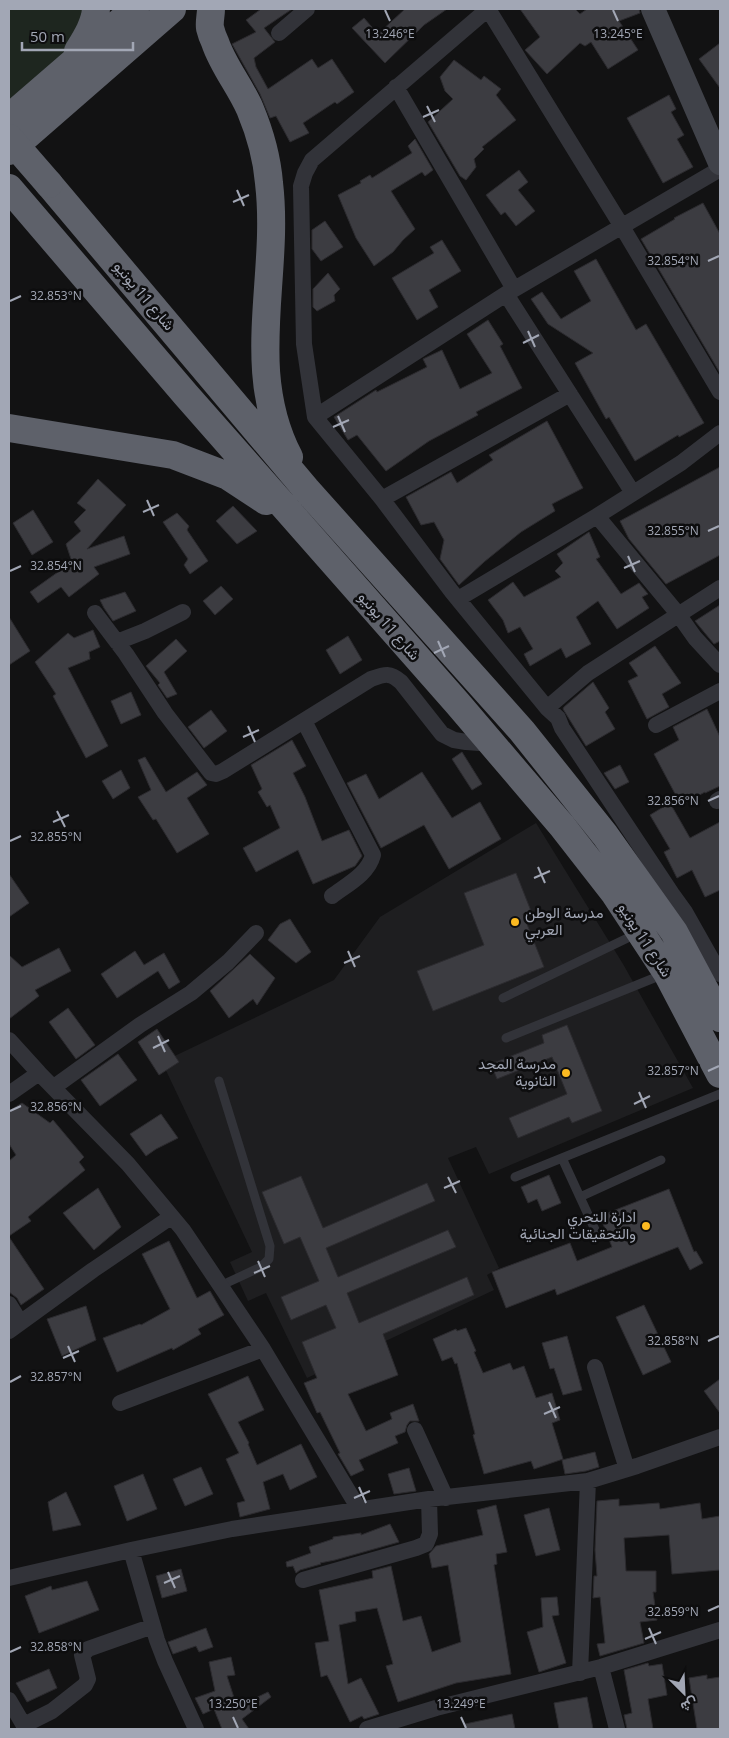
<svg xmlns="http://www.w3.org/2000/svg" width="729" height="1738" font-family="'Open Sans',Vazirmatn,sans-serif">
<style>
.built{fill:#1e1e20}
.green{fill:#1e261f}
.building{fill:#3c3c41;stroke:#2c2b2f}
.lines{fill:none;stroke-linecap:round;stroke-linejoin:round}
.lane{stroke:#323339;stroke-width:9}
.street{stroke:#323339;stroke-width:16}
.secondary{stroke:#404249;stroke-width:24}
.highway{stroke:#5e616a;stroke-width:28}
.highway-bridge{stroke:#5e616a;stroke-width:28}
.ticks{fill:none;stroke:#a2a7b5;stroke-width:2}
.poi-dot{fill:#fcba21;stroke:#0d0d0e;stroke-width:2}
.labels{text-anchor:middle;stroke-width:5;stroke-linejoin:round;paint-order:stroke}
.street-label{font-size:15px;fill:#a2a7b5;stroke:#0d0d0e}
.poi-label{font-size:15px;fill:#a2a7b5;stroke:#0d0d0e;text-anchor:end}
.ticks-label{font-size:12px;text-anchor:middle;fill:#a2a7b5;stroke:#0d0d0e;stroke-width:5;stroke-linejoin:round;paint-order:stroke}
</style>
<rect width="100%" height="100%" fill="#121213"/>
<path class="built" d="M536 823 623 964 693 1088 489 1174 476 1147 448 1158 499 1268 487 1275 494 1290 307 1378 266 1293 248 1301 230 1262 252 1252 162 1062 334 980 380 917Z"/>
<path class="green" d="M9 9H89L65 53 9 101Z"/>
<path class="building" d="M261 9H292L264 28 275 42 254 58 256 67 268 89 312 59 318 68 332 59 354 92 337 104 335 102 303 123 309 133 290 142 276 116 270 118 260 94 232 44 256 32 246 20Z
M405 9H447L424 25 385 63 352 28 364 18 378 34Z
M520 9H575L580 14 587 9H639L640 13 619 21 638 50 608 69 591 42 585 46 580 43 547 74 525 50 540 37Z
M720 43V88L699 59Z
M454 60 481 80 484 76 501 89 496 95 516 120 482 147 484 149 474 159 476 167 466 180 460 176 428 122 453 99 445 91 440 77Z
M669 95 676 109 671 112 684 135 677 139 693 167 663 183 627 118Z
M415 139 433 170 425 176 422 172 391 191 415 229 403 240 393 252 374 266 356 238 338 195 361 183 360 181 370 175 372 178 412 153 408 146Z
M519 170 528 182 518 190 535 211 516 226 505 212 501 215 486 195Z
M703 203 720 234V373L641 239 675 219 674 218Z
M325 221 343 247 321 261 312 249V230Z
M442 240 461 271 429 290 438 307 417 320 392 278 434 253 430 247Z
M596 259 636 330 646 324 704 423 679 437 678 435 635 461 609 417 606 419 575 363 593 353 548 324 531 299 542 292 561 319 591 301 574 271Z
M328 273 340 289 334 295 335 301 317 311 313 307V289Z
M488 320 503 344 500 346 522 388 476 412 478 415 429 441 386 471 357 435 348 440 334 417 376 390 377 392 427 367 423 359 442 350 460 389 492 373 467 334Z
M547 421 583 488 552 504 555 511 521 532 484 562 459 585 440 559 444 540 434 522 421 525 406 497 451 472 457 483 493 460 489 455Z
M720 467V555L666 584 629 539 620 521Z
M98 479 126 505 87 549 124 536 130 554 94 567 99 574 69 597 61 587 38 603 30 592 72 562 66 544 81 531 74 522 86 510 77 503Z
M233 506 257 531 237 544 216 521Z
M33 510 53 542 32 555 13 523Z
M177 513 189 526 187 530 208 561 190 574 184 565 188 559 163 522Z
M589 532 600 557 596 559 621 594 639 583 648 594 642 597 649 608 617 629 598 601 576 617 591 644 566 658 561 648 530 666 524 654 533 649 520 627 508 633 503 620 488 600 513 582 524 597 561 577 555 571 563 563 557 554Z
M221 586 233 599 215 615 203 601Z
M125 592 136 611 113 621 104 608 100 600Z
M720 605V641L714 644 695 621Z
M9 617 30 651 9 665Z
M93 630 100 647 89 652 90 659 68 668 108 746 86 758 53 696 56 694 35 662 68 633 74 638Z
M348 636 362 660 340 674 326 650Z
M176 639 187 651 164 672 177 694 167 698 158 685 160 683 146 666Z
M655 646 681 683 662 694 669 707 647 719 628 681 638 676 629 663Z
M593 682 609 708 605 712 615 729 586 746 563 709 564 707Z
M131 692 141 715 121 724 111 701Z
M707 709 720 737V786L705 793V792L681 805 654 754 679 740 673 727Z
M211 710 227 731 204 748 188 727Z
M292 740 306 766 293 773 305 797 322 841 349 830 362 856 355 866 313 884 298 850 256 872 243 848 280 828 270 805 267 807 258 792 262 789 251 765Z
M462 752 482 784 472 790 452 759Z
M145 757 166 792 197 772 207 785 187 798 209 834 177 853 156 819 153 820 138 797 151 790 138 760Z
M620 765 629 782 615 789 604 773Z
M121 770 130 788 113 799 102 781Z
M422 772 452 818 480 802 501 839 449 869 424 825 381 848 347 783 366 774 379 799Z
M670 803 690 838 720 822V890L705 897 692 870 677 878 664 852 670 849 650 815Z
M516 873 531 911 523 914 544 967 433 1011 417 971 484 945 464 893Z
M9 874 29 903 9 917Z
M290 919 311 952 296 963 268 940 280 924Z
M59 948 71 971 35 990 39 996 9 1019V955L22 967Z
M135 951 144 965 164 953 180 982 169 989 158 971 117 998 101 974Z
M250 954 275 978 257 1005 253 999 229 1018 210 991Z
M68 1008 95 1045 76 1059 49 1022Z
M567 1025 602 1111 572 1123 569 1117 518 1138 509 1118 567 1094 552 1057 497 1079 491 1064 544 1043 542 1035Z
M157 1029 179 1062 159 1075 138 1042Z
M118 1054 137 1080 100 1106 81 1080Z
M22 1103 50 1123 53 1120 84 1157 79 1162 85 1170 28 1217 31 1221 9 1236V1161L16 1155 9 1144V1111Z
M161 1114 178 1138 156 1149 146 1156 130 1134Z
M549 1175 561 1203 542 1211 537 1199 528 1203 521 1187Z
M301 1176 323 1228 427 1183 435 1201 326 1248 338 1277 448 1230 456 1247 347 1293 359 1323 467 1277 474 1295 383 1334 398 1375 348 1394 366 1431 392 1419 390 1413 413 1404 419 1421H410L407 1425 405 1432 395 1436 398 1443 359 1460 364 1470 351 1476 338 1454 340 1453 320 1412 317 1413 304 1383 317 1378 302 1342 336 1328 326 1305 291 1320 281 1297 319 1281 300 1237 284 1244 262 1192Z
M98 1188 121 1227 94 1250 63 1213Z
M669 1189 694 1252 696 1251 703 1263 690 1270 678 1247 557 1295 555 1289 506 1308 492 1272 570 1243 577 1261 612 1247 600 1216Z
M9 1237 44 1289 21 1305 17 1298 9 1292Z
M169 1241 197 1298 210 1291 224 1315 198 1329 201 1334 173 1350 172 1348 117 1372 103 1338 140 1324 141 1325 170 1309 142 1254Z
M644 1305 671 1362 643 1375 616 1317Z
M86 1306 96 1340 62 1356 47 1319Z
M466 1328 476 1351 474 1352 483 1373 510 1363 513 1370 524 1366 536 1398 552 1393 560 1420 552 1423 563 1459 534 1469 531 1461 484 1474 473 1435 475 1434 457 1363 455 1364 452 1357 442 1361 433 1339 456 1329 457 1331Z
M567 1336 582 1390 563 1395 554 1368 550 1369 542 1343Z
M248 1376 264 1410 238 1422 249 1443 248 1444 257 1465 301 1444 317 1477 290 1490 283 1474 263 1482 270 1509 240 1517 237 1503 245 1501 226 1459 239 1453 208 1394Z
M720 1379V1413L704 1391Z
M595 1452 599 1467 586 1471 565 1474 562 1460Z
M201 1467 213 1494 185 1506 173 1479Z
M409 1468 416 1491 394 1494 388 1474Z
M143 1474 157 1509 127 1521 114 1486Z
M66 1492 81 1525 53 1531 48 1502Z
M619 1499V1506L659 1503 660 1509 700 1503 702 1519 720 1516V1570L672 1574 669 1535 624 1538 626 1571H656V1592H653L657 1620 640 1622 644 1643 600 1656 597 1644 605 1643 600 1597 593 1598 594 1576H597L595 1550 597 1501Z
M496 1505 507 1552 496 1554 497 1564 494 1565 511 1674 456 1683 398 1702 386 1666 393 1664 377 1608 355 1612 356 1621 339 1625 348 1684 361 1678 379 1714 364 1719 362 1716 350 1722 327 1675 321 1677 315 1643 329 1641 319 1590 373 1578 372 1571 391 1566 403 1621 421 1616 432 1652 461 1642 448 1565 432 1568 429 1554 436 1546 483 1535 477 1510Z
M549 1508 560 1550 536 1556 524 1515Z
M390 1524 399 1542 335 1560 320 1563 321 1564 300 1570 296 1573 293 1566 287 1567 286 1562 311 1553 309 1547 333 1539V1537L361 1533V1535Z
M181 1569 187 1591 162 1598 156 1576Z
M87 1581 99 1610 39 1633 25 1596 51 1586 52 1590Z
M557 1597 559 1615 552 1616 566 1663 539 1672 527 1632 543 1627 541 1598Z
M206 1628 213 1647 199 1652 196 1646 173 1654 168 1642Z
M231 1657 235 1675 227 1676 237 1707 268 1692 271 1697 242 1719 249 1729H222L214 1709 203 1714 195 1698 215 1691 209 1662Z
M648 1663 649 1666 662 1664 667 1695 648 1699 653 1729H627L624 1715 632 1713 624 1670Z
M49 1669 57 1688 27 1702 16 1683Z
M707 1675V1679L720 1677V1729H697L689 1678Z
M587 1697 593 1729H559L554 1703Z
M512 1714 515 1729H465V1724Z"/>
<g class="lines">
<path class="lane" d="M503 998 638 933
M506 1038 664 974
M219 1081 270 1246 269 1259 261 1267 220 1286
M562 1158 597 1234
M515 1177 720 1094
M580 1197 661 1160"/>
<path class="street" d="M488 9 312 160 305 173 301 186 304 344 315 417 382 499 452 592 547 708 558 718 562 728 672 894 685 912 720 974
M488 9 621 225 720 392
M279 33 307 9
M396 87 514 289
M506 294 633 493
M315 417 506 294 720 169
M382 499 570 394
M597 516 678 614 695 638 720 665
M458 599 597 516 681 463 720 433
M95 613 126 654 165 713 211 773 216 774 223 771 371 679C385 674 390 672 401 682L442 734 454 740 466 742 493 744
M117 642 145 631 183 612
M547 708 588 673 720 588
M304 721 373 855C368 874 348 884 332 896
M656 725 720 691
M717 801 720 799
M9 1040 39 1073 128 1164 183 1230 263 1349 359 1509
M54 1087 140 1025 191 993 228 962 256 933
M9 1094 39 1073
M9 1304 20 1322
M9 1331 93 1270 171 1217
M595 1367 627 1469
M120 1403 263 1349
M415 1430 446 1498
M131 1550 157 1640 165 1661 196 1729
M9 1578 131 1550 232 1529 429 1499 588 1481 637 1466 720 1437
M303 1580 416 1548 426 1544 430 1534 429 1499
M601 1667 617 1729
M580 1673 588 1481
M9 1700 26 1729
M24 1725 52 1711 85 1685 88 1679 82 1655 88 1649 153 1626
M367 1729 436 1708 601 1667 720 1630"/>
<path class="secondary" d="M653 9 720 163"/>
<path class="highway" d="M211 9C211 15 209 22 210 28 211 32 213 38 215 42 223 66 240 86 250 109 260 133 267 158 269 183 280 276 243 369 289 457
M78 51C86 38 95 24 96 9
M9 118 135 9
M9 151 172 9
M49 184 306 489 522 731 605 835 674 932 720 1018
M9 188 186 395 458 704 562 826 615 894 667 973 720 1074
M9 428 173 455 228 476 266 501"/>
<path class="highway-bridge" d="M9 138 49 184"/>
</g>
<path class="ticks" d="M385 10 390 21M613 10 618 21M427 106 435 122M423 117 439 110M237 190 244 206M233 202 249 195M708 261 719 256M10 301 21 296M528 331 535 347M523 343 539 335M338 416 345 432M333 427 349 420M147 500 154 516M143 512 159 505M708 531 719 526M628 556 635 572M624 568 640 561M10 571 21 566M438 641 445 657M434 653 449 646M248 726 255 742M243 737 259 730M708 801 719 796M57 811 65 827M53 822 69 815M10 841 21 836M538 867 545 883M534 878 550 871M348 951 355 967M344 963 360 956M158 1036 165 1052M153 1048 169 1040M708 1071 719 1066M639 1092 646 1108M634 1104 650 1096M10 1111 21 1106M448 1177 456 1193M444 1188 460 1181M258 1261 265 1277M254 1273 270 1266M708 1341 719 1336M68 1346 75 1362M63 1358 79 1351M10 1382 21 1376M549 1402 556 1418M544 1414 560 1407M359 1487 366 1503M354 1498 370 1491M168 1572 175 1588M164 1583 180 1576M708 1611 719 1606M649 1628 656 1644M645 1639 661 1632M10 1652 21 1647M233 1717 238 1728M461 1717 466 1728"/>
<g class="poi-dot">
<circle cx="515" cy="922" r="5"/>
<circle cx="566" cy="1073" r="5"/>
<circle cx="646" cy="1226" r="5"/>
</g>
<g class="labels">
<g class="street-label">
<text transform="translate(144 296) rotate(50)" y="5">شارع 11 يونيو</text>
<text transform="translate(389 626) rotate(49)" y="5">شارع 11 يونيو</text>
<text transform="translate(645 940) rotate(57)" y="5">شارع 11 يونيو</text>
</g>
<g class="poi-label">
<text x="525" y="918" text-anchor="start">مدرسة الوطن<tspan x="525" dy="17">العربي</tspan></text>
<text x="556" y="1069">مدرسة المجد<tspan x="556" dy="17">الثانوية</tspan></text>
<text x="636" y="1222">ادارة التحري<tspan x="636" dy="17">والتحقيقات الجنائية</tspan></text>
</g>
</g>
<g class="ticks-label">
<text x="390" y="38">13.246°E</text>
<text x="618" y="38">13.245°E</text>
<text x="673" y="265">32.854°N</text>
<text x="56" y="300">32.853°N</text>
<text x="673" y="535">32.855°N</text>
<text x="56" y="570">32.854°N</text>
<text x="673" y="805">32.856°N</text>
<text x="56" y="841">32.855°N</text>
<text x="673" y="1075">32.857°N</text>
<text x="56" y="1111">32.856°N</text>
<text x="673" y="1345">32.858°N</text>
<text x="56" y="1381">32.857°N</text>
<text x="673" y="1616">32.859°N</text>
<text x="56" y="1651">32.858°N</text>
<text x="233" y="1708">13.250°E</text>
<text x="461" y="1708">13.249°E</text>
</g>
<rect width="729" height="1738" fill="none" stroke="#a2a7b5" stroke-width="20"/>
<g transform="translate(684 1693) rotate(156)" stroke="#0d0d0e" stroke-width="4" paint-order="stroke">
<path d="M0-4L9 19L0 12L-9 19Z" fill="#a2a7b5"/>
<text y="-8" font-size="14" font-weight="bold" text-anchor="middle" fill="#a2a7b5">ش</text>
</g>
<path d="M22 42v8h111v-8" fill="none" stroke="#a2a7b5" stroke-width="2.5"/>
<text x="30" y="42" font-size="15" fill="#a2a7b5" stroke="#0d0d0e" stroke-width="4" paint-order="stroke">50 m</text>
</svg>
